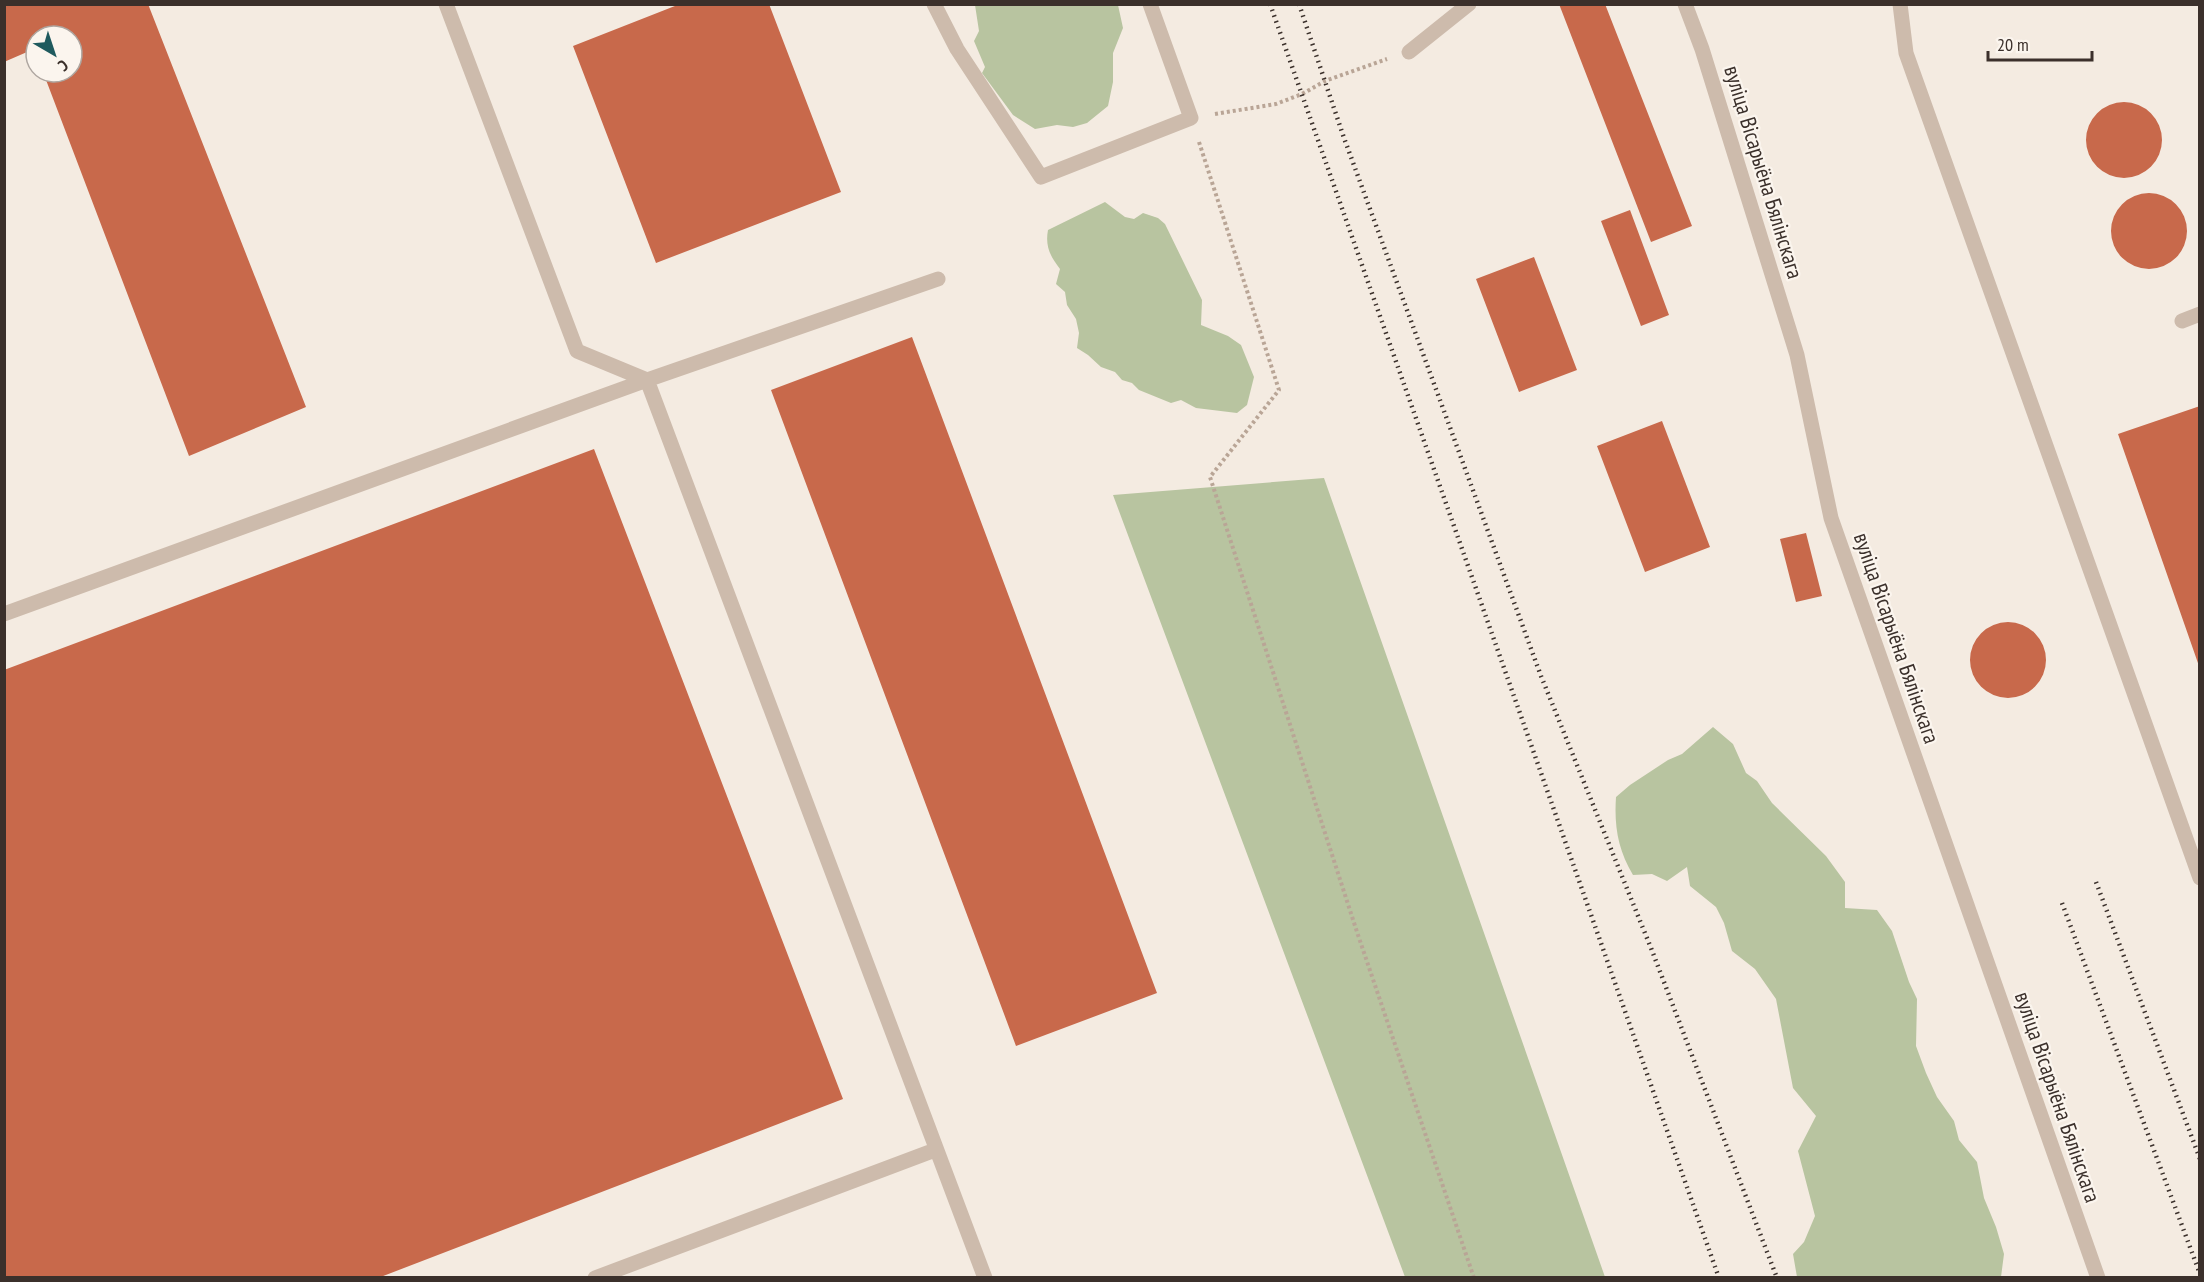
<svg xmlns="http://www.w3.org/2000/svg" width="2204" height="1282" font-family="'PT Sans Narrow',sans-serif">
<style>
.green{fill:#b8c4a0}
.building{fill:#c8694b}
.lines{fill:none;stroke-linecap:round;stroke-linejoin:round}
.path{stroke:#b9a596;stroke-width:4;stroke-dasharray:3 3;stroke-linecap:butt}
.minor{stroke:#cdbbac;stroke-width:15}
.rail{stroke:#3b302b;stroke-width:4.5;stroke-dasharray:1.5 4.5;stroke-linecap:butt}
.labels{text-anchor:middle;stroke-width:4.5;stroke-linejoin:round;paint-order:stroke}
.street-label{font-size:22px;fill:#3b302b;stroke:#fbf5ee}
</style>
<rect width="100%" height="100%" fill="#f4ebe1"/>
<path class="green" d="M975 5H1118L1123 28 1113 53V82L1108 106 1087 123 1073 127 1057 125 1035 129 1013 115 982 73 985 67 974 41 979 31Z
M1105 202 1125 217 1134 219 1143 213 1158 218 1165 224 1202 300 1201 325 1228 336 1241 345 1254 377 1247 405 1237 413 1196 408 1181 400 1171 403 1139 390 1132 383 1122 380 1115 372 1101 367 1088 355 1077 348 1079 333 1076 319 1067 305 1065 292 1056 284 1060 269C1050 256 1045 246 1048 230Z
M1324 478 1605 1277H1405L1113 495Z
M1713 727 1733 744 1746 773 1757 781 1772 803 1826 856 1845 882V908L1877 910 1892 931 1909 982 1917 999 1916 1046 1926 1073 1937 1097 1954 1121 1959 1140 1977 1162 1984 1198 1996 1227 2004 1254 2001 1277H1797L1793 1254 1804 1242 1815 1216 1798 1151 1816 1116 1793 1088 1776 999 1755 969 1732 951 1724 923 1716 907 1690 886 1687 867 1667 881 1652 874 1633 875C1618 850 1614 826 1616 797L1630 785 1668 760 1682 754Z"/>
<path class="building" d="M4 4H148L306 407 189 456 43 72H72V36H36V54L34 49 4 62Z
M680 4H769L841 192 656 263 573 46Z
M1559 4H1605L1692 226 1651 242Z
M2086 140a38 38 0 1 1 76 0a38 38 0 1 1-76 0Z
M2111 231a38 38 0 1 1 76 0a38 38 0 1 1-76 0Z
M1630 210 1669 315 1641 326 1601 221Z
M1534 257 1577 370 1519 392 1476 279Z
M912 337 1157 993 1016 1046 771 390Z
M2200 406V666H2199L2118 434Z
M1662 421 1710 547 1645 572 1597 446Z
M594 449 843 1099 378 1278H4V670Z
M1806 533 1822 596 1796 602 1780 539Z
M1970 660a38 38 0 1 1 76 0a38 38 0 1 1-76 0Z"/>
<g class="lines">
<path class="path" d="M1215 114 1276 104 1302 94 1325 81 1387 59
M1199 142 1279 390 1210 477 1357 932 1474 1278"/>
<path class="minor" d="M446 4 577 351 647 380 985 1278
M934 4 957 49 1041 177 1191 118 1150 4
M1685 4 1702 49 1797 355 1831 518 2098 1278
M1900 4 1906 53 2200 878
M1409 52 1469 4
M2182 321 2200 314
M4 614 647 380 938 279
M595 1278 935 1150"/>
<path class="rail" d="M1270 4 1719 1278
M1299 4 1344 138 1541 676 1651 948 1777 1278
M2096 882 2200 1159
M2062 903 2200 1274"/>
</g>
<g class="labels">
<g class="street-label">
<text transform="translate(1764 172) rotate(73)" y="8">вуліца Вісарыёна Бялінскага</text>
<text transform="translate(1897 638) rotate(71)" y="8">вуліца Вісарыёна Бялінскага</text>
<text transform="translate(2058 1097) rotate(71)" y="8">вуліца Вісарыёна Бялінскага</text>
</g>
</g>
<rect width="2204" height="1282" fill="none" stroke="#3b302b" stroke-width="12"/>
<g transform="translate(54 54) rotate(141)"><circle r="28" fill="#fbf5ee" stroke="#aea6a0" stroke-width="1.5"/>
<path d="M0-4.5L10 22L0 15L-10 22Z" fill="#1f5a5e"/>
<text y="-9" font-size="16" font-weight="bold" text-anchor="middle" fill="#3b302b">С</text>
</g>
<path d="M1988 51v9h104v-9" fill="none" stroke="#3b302b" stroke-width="3"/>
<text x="1997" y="51" font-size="18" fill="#3b302b" stroke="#fbf5ee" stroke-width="4.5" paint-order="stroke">20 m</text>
</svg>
